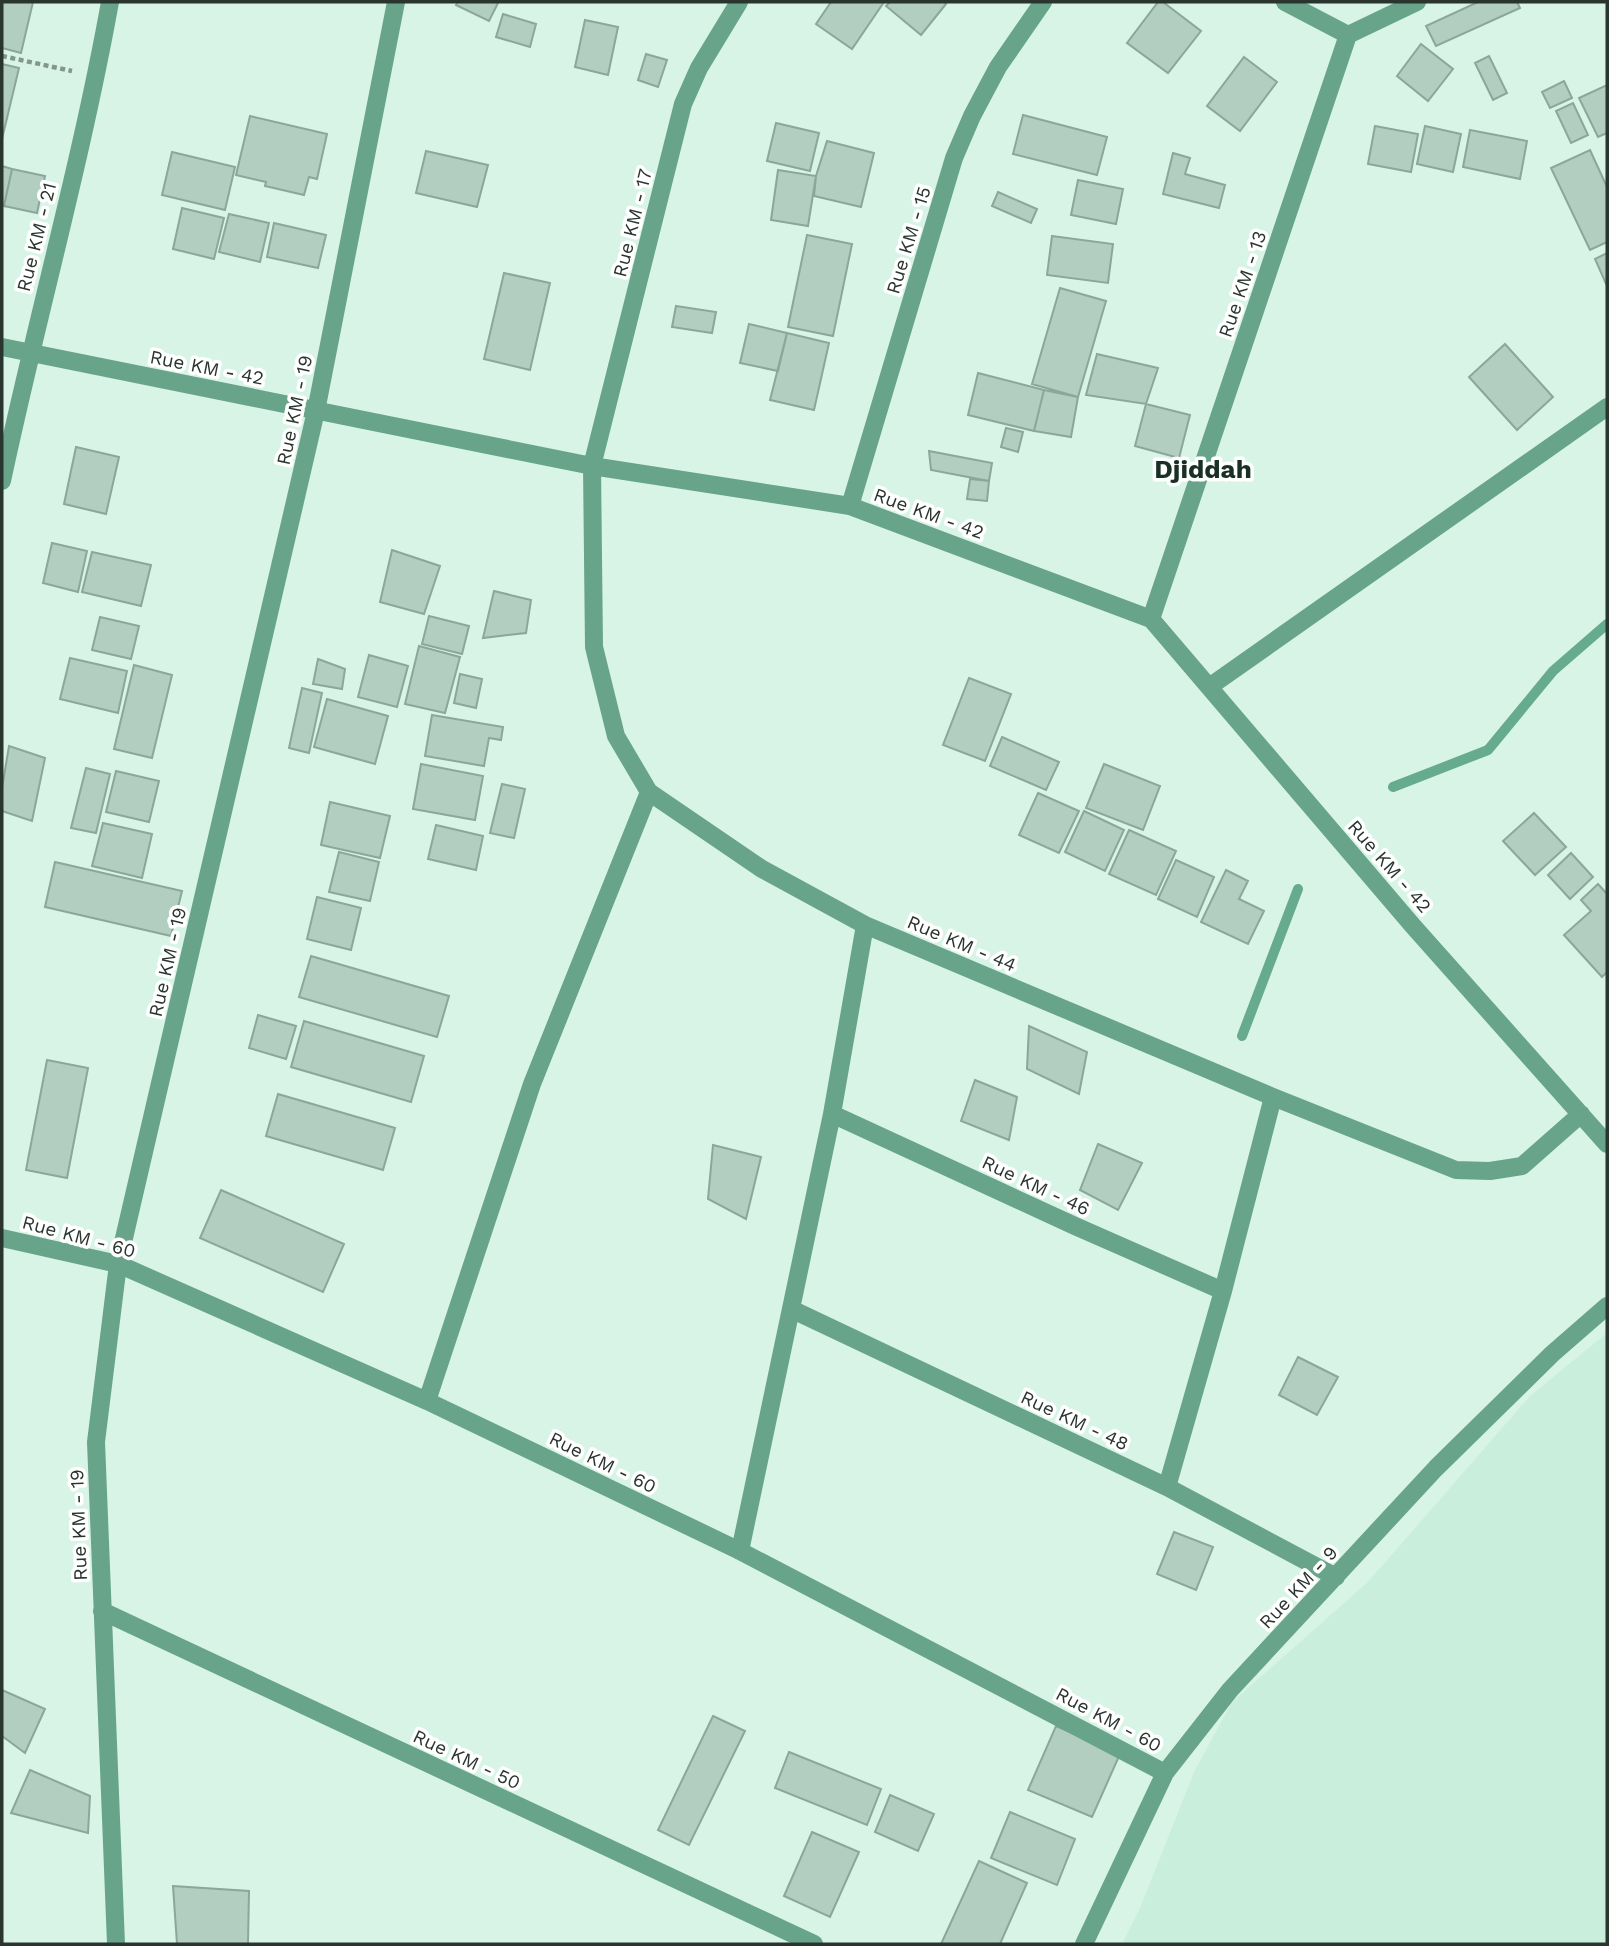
<svg xmlns="http://www.w3.org/2000/svg" width="1609" height="1946" font-family="'Work Sans',sans-serif">
<style>
.built{fill:#c9eedc}
.lines{fill:none;stroke-linecap:round;stroke-linejoin:round}
.stream{stroke:#66ab8e;stroke-width:10}
.building{fill:#b2cec0;stroke:#8ba69a;stroke-width:2}
.path{stroke:#83968d;stroke-width:4.5;stroke-dasharray:5 3.5;stroke-linecap:butt}
.minor{stroke:#68a48a;stroke-width:18}
.labels{text-anchor:middle;stroke-width:7;stroke-linejoin:round;paint-order:stroke}
.street-label{font-size:19px;fill:#2a3530;stroke:#fff}
.district-label{font-size:26px;font-weight:bold;fill:#183026;stroke:#fff}
</style>
<rect width="100%" height="100%" fill="#d8f4e7"/>
<path class="built" d="M1607 1333V1944H1122L1140 1908 1194 1772 1232 1702 1368 1582 1530 1396Z"/>
<g class="lines">
<path class="stream" d="M1393 787 1488 750 1553 671 1607 624
M1242 1036 1298 889"/>
</g>
<path class="building" d="M2 2H33L21 53 2 48Z
M458 2H495L498 3 489 21 456 5Z
M831 2H884L852 49 816 24Z
M890 2H944L946 4 921 35 886 6Z
M1158 2H1163L1201 31 1168 73 1127 43Z
M1478 2H1517L1520 8 1436 46 1426 26Z
M503 14 536 24 530 47 496 37Z
M585 20 618 27 608 75 575 67Z
M1421 44 1453 69 1428 101 1397 76Z
M646 54 667 60 658 87 638 80Z
M1489 56 1507 93 1493 100 1475 63Z
M1244 57 1277 82 1240 131 1207 106Z
M2 64 19 68 2 139Z
M1564 81 1572 98 1550 108 1542 92Z
M1607 85V133L1598 137 1579 98Z
M1573 103 1588 135 1571 143 1556 111Z
M1023 115 1107 137 1097 175 1013 154Z
M250 116 327 134 317 179 309 177 304 195 265 186 266 182 236 175Z
M776 123 819 133 810 171 767 161Z
M1375 126 1418 134 1411 172 1368 164Z
M1425 126 1461 134 1453 172 1417 164Z
M1470 130 1527 141 1520 179 1463 167Z
M827 141 874 153 861 207 814 196 816 176Z
M1590 150 1607 187V242L1590 250 1551 168Z
M426 151 488 165 477 207 416 193Z
M172 152 235 167 225 210 162 195Z
M1173 153 1190 158 1185 174 1225 185 1219 208 1163 194Z
M2 166 12 169 4 206 2 205Z
M12 169 45 176 37 213 4 206Z
M778 170 816 176 808 226 771 220Z
M1078 180 1123 189 1116 224 1071 215Z
M998 192 1037 209 1031 223 992 206Z
M182 208 224 218 214 259 173 249Z
M229 214 269 223 260 262 219 252Z
M274 223 326 235 318 268 267 257Z
M807 235 852 244 833 336 788 327Z
M1052 236 1113 244 1108 283 1047 275Z
M1607 253V286L1595 259Z
M504 273 550 283 530 370 484 359Z
M1060 288 1106 301 1078 397 1032 384Z
M676 306 716 312 712 333 672 327Z
M749 324 787 333 778 371 740 363Z
M787 333 829 343 814 410 770 400Z
M1505 344 1553 397 1517 430 1469 377Z
M1097 354 1158 368 1146 404 1086 395Z
M978 373 1044 390 1034 431 968 415Z
M1044 390 1078 397 1071 437 1034 431Z
M1146 404 1190 415 1179 458 1135 446Z
M1006 428 1023 432 1018 452 1001 447Z
M76 447 119 457 106 514 64 504Z
M929 451 992 463 989 481 931 470Z
M970 479 989 481 987 501 967 499Z
M52 543 87 551 78 592 43 583Z
M392 550 440 566 424 614 380 602Z
M92 552 151 565 141 606 82 592Z
M494 591 531 600 526 633 483 638Z
M429 616 469 626 462 654 422 644Z
M100 617 139 626 131 659 92 650Z
M419 646 460 657 445 713 405 704Z
M369 655 408 666 397 707 358 697Z
M70 658 127 671 118 713 60 699Z
M318 659 345 669 342 689 313 684Z
M134 665 172 675 152 758 114 749Z
M460 674 482 679 476 708 454 703Z
M969 678 1011 694 985 761 943 745Z
M302 688 322 693 309 753 289 748Z
M327 699 388 716 375 764 314 747Z
M432 715 503 727 501 740 489 738 484 766 425 756Z
M1002 737 1059 762 1046 790 990 766Z
M9 746 45 758 32 821 2 811V788Z
M421 764 483 776 475 820 413 809Z
M1104 764 1160 786 1143 830 1086 808Z
M86 768 110 774 96 833 71 828Z
M116 771 159 781 149 822 106 812Z
M502 784 525 789 514 838 490 833Z
M1038 793 1079 811 1059 853 1019 835Z
M330 802 390 816 380 858 321 845Z
M1084 811 1124 830 1105 871 1065 852Z
M1534 813 1566 847 1535 875 1503 841Z
M103 823 152 834 142 878 92 866Z
M436 825 483 836 476 870 428 859Z
M1129 830 1176 851 1156 895 1109 874Z
M339 852 379 862 370 901 329 892Z
M1571 853 1593 877 1570 899 1548 875Z
M1176 860 1214 877 1197 917 1158 899Z
M55 862 182 891 171 936 45 907Z
M1226 870 1248 881 1239 899 1264 911 1248 944 1201 922Z
M1598 884 1607 894V972L1602 977 1564 935 1591 911 1581 900Z
M317 897 361 908 351 950 307 939Z
M311 956 449 996 437 1037 299 997Z
M258 1015 296 1026 286 1059 249 1048Z
M304 1021 424 1056 411 1102 291 1067Z
M1029 1026 1087 1052 1079 1094 1027 1069Z
M47 1060 88 1068 67 1178 26 1170Z
M975 1080 1017 1097 1009 1140 961 1121Z
M278 1094 395 1128 383 1170 266 1136Z
M1098 1144 1142 1163 1118 1210 1080 1190Z
M713 1145 761 1157 746 1219 708 1199Z
M221 1190 344 1244 323 1292 200 1238Z
M1298 1357 1338 1377 1317 1415 1279 1395Z
M1174 1532 1213 1547 1196 1590 1157 1574Z
M2 1690 45 1709 25 1753 2 1736Z
M713 1716 745 1731 689 1845 658 1830Z
M1056 1726 1120 1754 1092 1817 1028 1790Z
M789 1752 881 1789 867 1825 775 1788Z
M30 1770 90 1796 88 1833 11 1813Z
M890 1795 934 1814 918 1851 875 1832Z
M1010 1812 1075 1839 1057 1885 991 1858Z
M812 1832 859 1852 830 1917 784 1896Z
M979 1861 1027 1883 1000 1944H941Z
M173 1886 249 1891 248 1944H177Z"/>
<g class="lines">
<path class="path" d="M2 56 72 71"/>
<path class="minor" d="M739 2 699 68 683 104 592 466 594 647 616 736 649 792 762 869 865 925 1273 1097 1456 1170 1490 1171 1522 1166 1581 1114
M1285 2 1348 35
M2 347 592 466 850 506 1151 619 1413 926 1607 1144
M2 481C36 321 81 163 110 2
M850 506 954 158 972 116 998 67 1043 2
M1151 619 1348 35 1417 2
M1209 687 1607 407
M832 1114 1075 1226 1223 1291
M2 1238 118 1264 427 1401 740 1551 1165 1773
M791 1309 1167 1487 1336 1577
M427 1401 532 1084 649 792
M1167 1487 1223 1291 1273 1097
M740 1551 832 1114 865 925
M102 1611 814 1944
M116 1944 96 1442 118 1264 316 411 396 2
M1084 1944 1165 1773 1230 1690 1436 1468 1552 1354 1607 1306"/>
</g>
<g class="labels">
<g class="street-label">
<text transform="translate(632 223) rotate(-76)" y="7">Rue KM - 17</text>
<text transform="translate(36 237) rotate(-76)" y="7">Rue KM - 21</text>
<text transform="translate(908 240) rotate(-73)" y="7">Rue KM - 15</text>
<text transform="translate(1242 284) rotate(-71)" y="7">Rue KM - 13</text>
<text transform="translate(207 367) rotate(11)" y="7">Rue KM - 42</text>
<text transform="translate(294 410) rotate(-78)" y="7">Rue KM - 19</text>
<text transform="translate(929 513) rotate(20)" y="7">Rue KM - 42</text>
<text transform="translate(1390 866) rotate(49)" y="7">Rue KM - 42</text>
<text transform="translate(962 943) rotate(23)" y="7">Rue KM - 44</text>
<text transform="translate(167 962) rotate(-77)" y="7">Rue KM - 19</text>
<text transform="translate(1036 1185) rotate(25)" y="7">Rue KM - 46</text>
<text transform="translate(79 1236) rotate(15)" y="7">Rue KM - 60</text>
<text transform="translate(1075 1420) rotate(25)" y="7">Rue KM - 48</text>
<text transform="translate(603 1462) rotate(26)" y="7">Rue KM - 60</text>
<text transform="translate(78 1525) rotate(-92)" y="7">Rue KM - 19</text>
<text transform="translate(1298 1587) rotate(-47)" y="7">Rue KM - 9</text>
<text transform="translate(1109 1719) rotate(28)" y="7">Rue KM - 60</text>
<text transform="translate(467 1759) rotate(25)" y="7">Rue KM - 50</text>
</g>
<g class="district-label">
<text x="1203" y="478">Djiddah</text>
</g>
</g>
<rect width="1609" height="1946" fill="none" stroke="#2a3530" stroke-width="7"/>
</svg>
